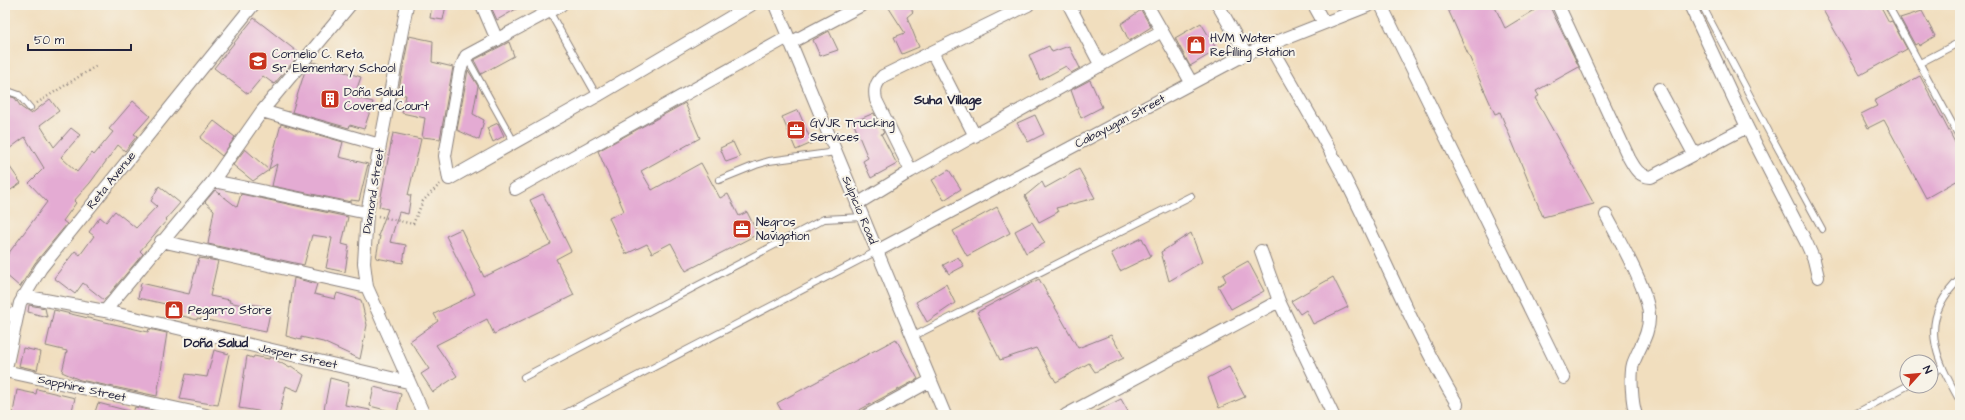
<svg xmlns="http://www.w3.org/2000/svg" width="1965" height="420" font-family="'Architects Daughter',sans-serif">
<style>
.building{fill:#e4abd3}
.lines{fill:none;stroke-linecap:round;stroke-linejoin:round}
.service-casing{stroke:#8a807c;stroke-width:8}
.minor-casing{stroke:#8a807c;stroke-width:14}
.path{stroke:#8a807c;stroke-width:2.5;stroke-dasharray:1 3;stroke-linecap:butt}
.service{stroke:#fff;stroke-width:6}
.minor{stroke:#fff;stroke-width:12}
.labels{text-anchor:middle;stroke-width:4;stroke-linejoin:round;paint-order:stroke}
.poi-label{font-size:12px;fill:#22223b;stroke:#f7f3e8;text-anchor:start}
.street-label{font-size:12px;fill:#22223b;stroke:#f7f3e8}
.neighbourhood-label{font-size:13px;font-weight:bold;fill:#22223b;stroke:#f7f3e8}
</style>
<rect width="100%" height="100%" fill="#f7f3e8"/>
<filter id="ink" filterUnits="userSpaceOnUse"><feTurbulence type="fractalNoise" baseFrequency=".025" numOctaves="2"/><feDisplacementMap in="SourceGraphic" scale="8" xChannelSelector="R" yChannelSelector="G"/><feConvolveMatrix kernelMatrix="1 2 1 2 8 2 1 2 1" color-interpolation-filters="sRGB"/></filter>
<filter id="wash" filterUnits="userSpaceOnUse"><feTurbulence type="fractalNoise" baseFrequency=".012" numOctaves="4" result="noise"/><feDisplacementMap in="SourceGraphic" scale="16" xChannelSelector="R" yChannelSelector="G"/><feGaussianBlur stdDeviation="0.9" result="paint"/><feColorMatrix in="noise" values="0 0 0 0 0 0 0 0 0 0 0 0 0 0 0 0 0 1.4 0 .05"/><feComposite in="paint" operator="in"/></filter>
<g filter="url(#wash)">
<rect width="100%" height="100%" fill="#f1debe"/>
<g id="blocks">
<path class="building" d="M432 5H446L443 20 430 18Z
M490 5H523L497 20Z
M887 5H909L913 12 907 17 919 47 902 54 894 37 905 33Z
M1446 5H1494L1505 28 1543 5H1549L1579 67 1536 91 1539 96 1535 98 1594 204 1543 217 1500 112 1495 114Z
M1820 5H1880L1889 22 1892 21 1907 49 1860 75Z
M1141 10 1151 27 1129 41 1121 24Z
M1922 11 1935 36 1919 46 1918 43 1915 45 1900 18Z
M254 18 300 54 274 84 263 76 248 94 214 68Z
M1201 23 1217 50 1190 66 1175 38Z
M829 31 838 50 820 56 813 40Z
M409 36 433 41 432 62 453 67 440 139 422 137 425 118 402 113 406 95 398 94Z
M509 42 514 56 481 74 474 60Z
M1049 46 1052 52 1069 46 1080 68 1071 73 1066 66 1040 80 1029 55Z
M313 62 361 77 354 97 373 102 364 129 350 125 349 128 292 112 305 71Z
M468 70 478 86 473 114 484 120 479 140 457 130Z
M1920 76 1960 152V179L1926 198 1884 120 1868 128 1861 114 1877 106 1874 101Z
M1090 80 1102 107 1081 118 1071 90Z
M5 95 15 98 21 107 31 114 50 99 59 111 40 125 54 147 71 128 80 135 61 157 77 172 92 153 94 155 113 132 109 129 133 101 150 116 134 134 137 136 125 151 118 145 90 183 74 201 76 203 63 221 67 224 35 263 20 287 5 274V258L47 202 29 183 44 168 25 137 5 152Z
M685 103 700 138 641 171 652 190 701 163 720 198 728 194 739 216 747 212 758 234 686 271 671 243 652 253 647 244 626 254 609 218 624 211 598 151Z
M798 110 812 143 796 150 782 117Z
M874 113 884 133 881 134 897 164 871 178 863 161 868 158 853 122Z
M1035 115 1044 134 1028 142 1017 123Z
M214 121 235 137 222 156 200 138Z
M498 123 504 136 493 142 487 128Z
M281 124 343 142 339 157 368 164 359 201 351 200V202L272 186 277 164 269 169Z
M393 133 421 139 408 195H411L408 214 399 212 390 242 406 245 403 263 376 258 380 236H378L388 209 379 207Z
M733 142 740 157 726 162 720 148Z
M245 149 269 170 253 181 233 165Z
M5 160 21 183 5 194Z
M1079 169 1095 198 1056 208 1058 212 1039 222 1025 196 1042 182 1045 188Z
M949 170 961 189 944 200 932 180Z
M159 186 180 203 166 219 167 220 140 251 143 254 104 300 83 283 75 294 54 278 75 251 80 255 94 236 89 232 100 217 106 222 115 211 136 228 157 206 151 201Z
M215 190 237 207 241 194 348 217 342 244 349 246 345 272 326 268 332 238 312 235 304 265 208 244 214 210 205 202Z
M543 194 571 251 556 259 574 295 494 334 487 319 436 345 457 376 433 392 421 374 429 369 410 341 438 321 434 314 475 294 446 236 461 229 484 277 551 244 530 200Z
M997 207 1010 233 967 256 953 231Z
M1032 222 1045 243 1026 253 1015 231Z
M1191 233 1202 262 1169 281 1161 252Z
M1142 238 1151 256 1120 271 1111 253Z
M958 257 964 266 949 274 943 265Z
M199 258 218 261 210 296 230 300 229 302 251 307V304L271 308 266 332 197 318V320L169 312 170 305 138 298 141 283 189 294Z
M1248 261 1264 291 1231 309 1218 286 1226 281 1223 275Z
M1333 277 1348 307 1313 324 1306 310 1300 314 1291 301Z
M294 278 317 284 314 294 335 299 337 293 361 300 367 325 360 359 323 342 301 337V340L286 336Z
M1039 279 1078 348 1111 335 1124 358 1095 372 1089 363 1056 382 1036 348 1000 360 977 312Z
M946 284 955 303 927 322 916 302Z
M29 305 45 308 47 317 28 312Z
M54 310 148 332 149 329 167 333 157 396 80 380 62 372 67 351 46 346Z
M896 339 918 379 850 415H784L777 403Z
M23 348 41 352 37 370 19 366Z
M214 350 229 354 218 405 180 399 186 374 207 377Z
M247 356 253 358 254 356 269 359 270 357 272 358 290 368 291 366 304 375 298 391 286 386 279 415H265L258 411 239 408Z
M1229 367 1245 397 1219 408 1208 378Z
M330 378 349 383 345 405 370 410 369 415H323Z
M374 387 401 394 397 413 370 406Z
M37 389 75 398 71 415H25L13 413 17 390 36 394Z
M1121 399 1130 415H1089Z
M98 403 129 411V415H94Z
M135 407 153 411 151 415H132Z"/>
</g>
</g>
<g filter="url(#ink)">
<use href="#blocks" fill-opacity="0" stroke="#8a807c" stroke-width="1"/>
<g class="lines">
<g class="service-casing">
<path id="service" d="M1702 5 1769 132 1822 229
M1888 5 1960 138
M549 11 597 96
M466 56 514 142
M1920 63 1960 42
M5 90 19 95 30 108
M719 180 756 165 769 161 836 152
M1960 279C1917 319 1935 357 1960 401
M912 337 1191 196
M1931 373 1941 368
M524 377 824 219 863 217
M562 415 877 251
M1853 415 1907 386"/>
</g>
<g class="minor-casing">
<path id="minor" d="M407 5 367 213 364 263 367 287 424 415
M482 5 497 40
M561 5 466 56 460 70 445 156 449 179 597 96 751 5
M775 5 945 415
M1069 5 1101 66
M1147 5 1191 82
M1218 5 1246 54
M1314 5 1324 23
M1381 5 1564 378
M1558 5 1629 158C1635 168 1638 176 1651 177L1747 127
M1690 5 1747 127 1806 242 1814 260 1818 277
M790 43 862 5
M1269 44C1297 94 1328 143 1353 195 1387 264 1417 337 1457 404
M932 52 975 136
M1659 89 1694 154
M262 111 380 145
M911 171 876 100C874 90 875 84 883 76L1028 5
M213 181 367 213
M515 189 788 37
M857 204 911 171 1162 31
M1606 215C1619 240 1648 289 1649 315 1650 334 1639 347 1633 364 1630 375 1632 404 1636 415
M161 241 367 287
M877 251 1246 54 1370 5
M1261 251 1279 301 1333 415
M23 296 105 311 408 382
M105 311 213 181 262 111 350 5
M5 316 17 313
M5 371 206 415
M5 373 20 303 41 268 253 5
M868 415 930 381
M1066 415 1279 301"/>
</g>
<path class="path" d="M37 103 96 66
M378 216 413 224 423 201 440 184"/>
<use href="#service" class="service"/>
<use href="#minor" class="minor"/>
</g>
</g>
<defs>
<g id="shop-square" transform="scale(1)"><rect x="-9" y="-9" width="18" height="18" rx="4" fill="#c8321e" stroke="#f7f3e8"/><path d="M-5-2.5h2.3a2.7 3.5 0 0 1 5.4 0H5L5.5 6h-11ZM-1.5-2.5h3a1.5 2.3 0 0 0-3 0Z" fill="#fff"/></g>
<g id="school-square" transform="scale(1)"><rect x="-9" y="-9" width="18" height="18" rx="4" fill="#c8321e" stroke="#f7f3e8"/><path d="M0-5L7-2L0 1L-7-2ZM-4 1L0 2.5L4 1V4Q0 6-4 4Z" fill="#fff"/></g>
<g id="building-square" transform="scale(1)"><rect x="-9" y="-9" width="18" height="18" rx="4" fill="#c8321e" stroke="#f7f3e8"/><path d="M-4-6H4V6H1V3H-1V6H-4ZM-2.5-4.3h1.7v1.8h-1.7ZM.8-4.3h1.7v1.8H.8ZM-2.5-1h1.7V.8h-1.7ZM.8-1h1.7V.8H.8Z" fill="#fff"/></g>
<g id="office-square" transform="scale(1)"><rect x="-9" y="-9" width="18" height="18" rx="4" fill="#c8321e" stroke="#f7f3e8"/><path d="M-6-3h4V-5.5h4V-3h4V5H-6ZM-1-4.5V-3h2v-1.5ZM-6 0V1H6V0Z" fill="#fff"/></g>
</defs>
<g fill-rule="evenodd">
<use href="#shop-square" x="1196" y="45"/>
<use href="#school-square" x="258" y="61"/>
<use href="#building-square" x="330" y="99"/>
<use href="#office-square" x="796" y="130"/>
<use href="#office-square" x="742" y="229"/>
<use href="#shop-square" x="174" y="310"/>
</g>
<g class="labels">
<g class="poi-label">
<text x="1210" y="42">HVM Water<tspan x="1210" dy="14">Refilling Station</tspan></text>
<text x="272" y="58">Cornelio C. Reta,<tspan x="272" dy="14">Sr. Elementary School</tspan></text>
<text x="344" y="96">Doña Salud<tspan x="344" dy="14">Covered Court</tspan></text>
<text x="810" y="127">GVJR Trucking<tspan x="810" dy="14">Services</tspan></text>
<text x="756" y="226">Negros<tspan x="756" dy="14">Navigation</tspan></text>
<text x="188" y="314">Pegarro Store</text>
</g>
<g class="street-label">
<text transform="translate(1120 121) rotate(-28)" y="4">Cabayugan Street</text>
<text transform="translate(111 180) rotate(-51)" y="4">Reta Avenue</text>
<text transform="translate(373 191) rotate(-81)" y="4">Diamond Street</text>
<text transform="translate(860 210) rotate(67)" y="4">Sulpicio Road</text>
<text transform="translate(298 356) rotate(13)" y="4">Jasper Street</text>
<text transform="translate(82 388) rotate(12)" y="4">Sapphire Street</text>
</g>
<g class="neighbourhood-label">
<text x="948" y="104">Suha Village</text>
<text x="216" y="347">Doña Salud</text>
</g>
</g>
<rect width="1965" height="420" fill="none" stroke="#f7f3e8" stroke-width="20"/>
<g transform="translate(1919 374) rotate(63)"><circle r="19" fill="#f7f3e8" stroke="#a29fa3"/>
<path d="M0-3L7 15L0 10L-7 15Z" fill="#c8321e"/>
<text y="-6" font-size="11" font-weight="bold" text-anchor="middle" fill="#22223b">N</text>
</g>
<path d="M28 44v6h103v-6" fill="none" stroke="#22223b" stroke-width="2"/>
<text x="34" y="44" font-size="12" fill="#22223b" stroke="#f7f3e8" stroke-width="3" paint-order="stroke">50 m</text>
</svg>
